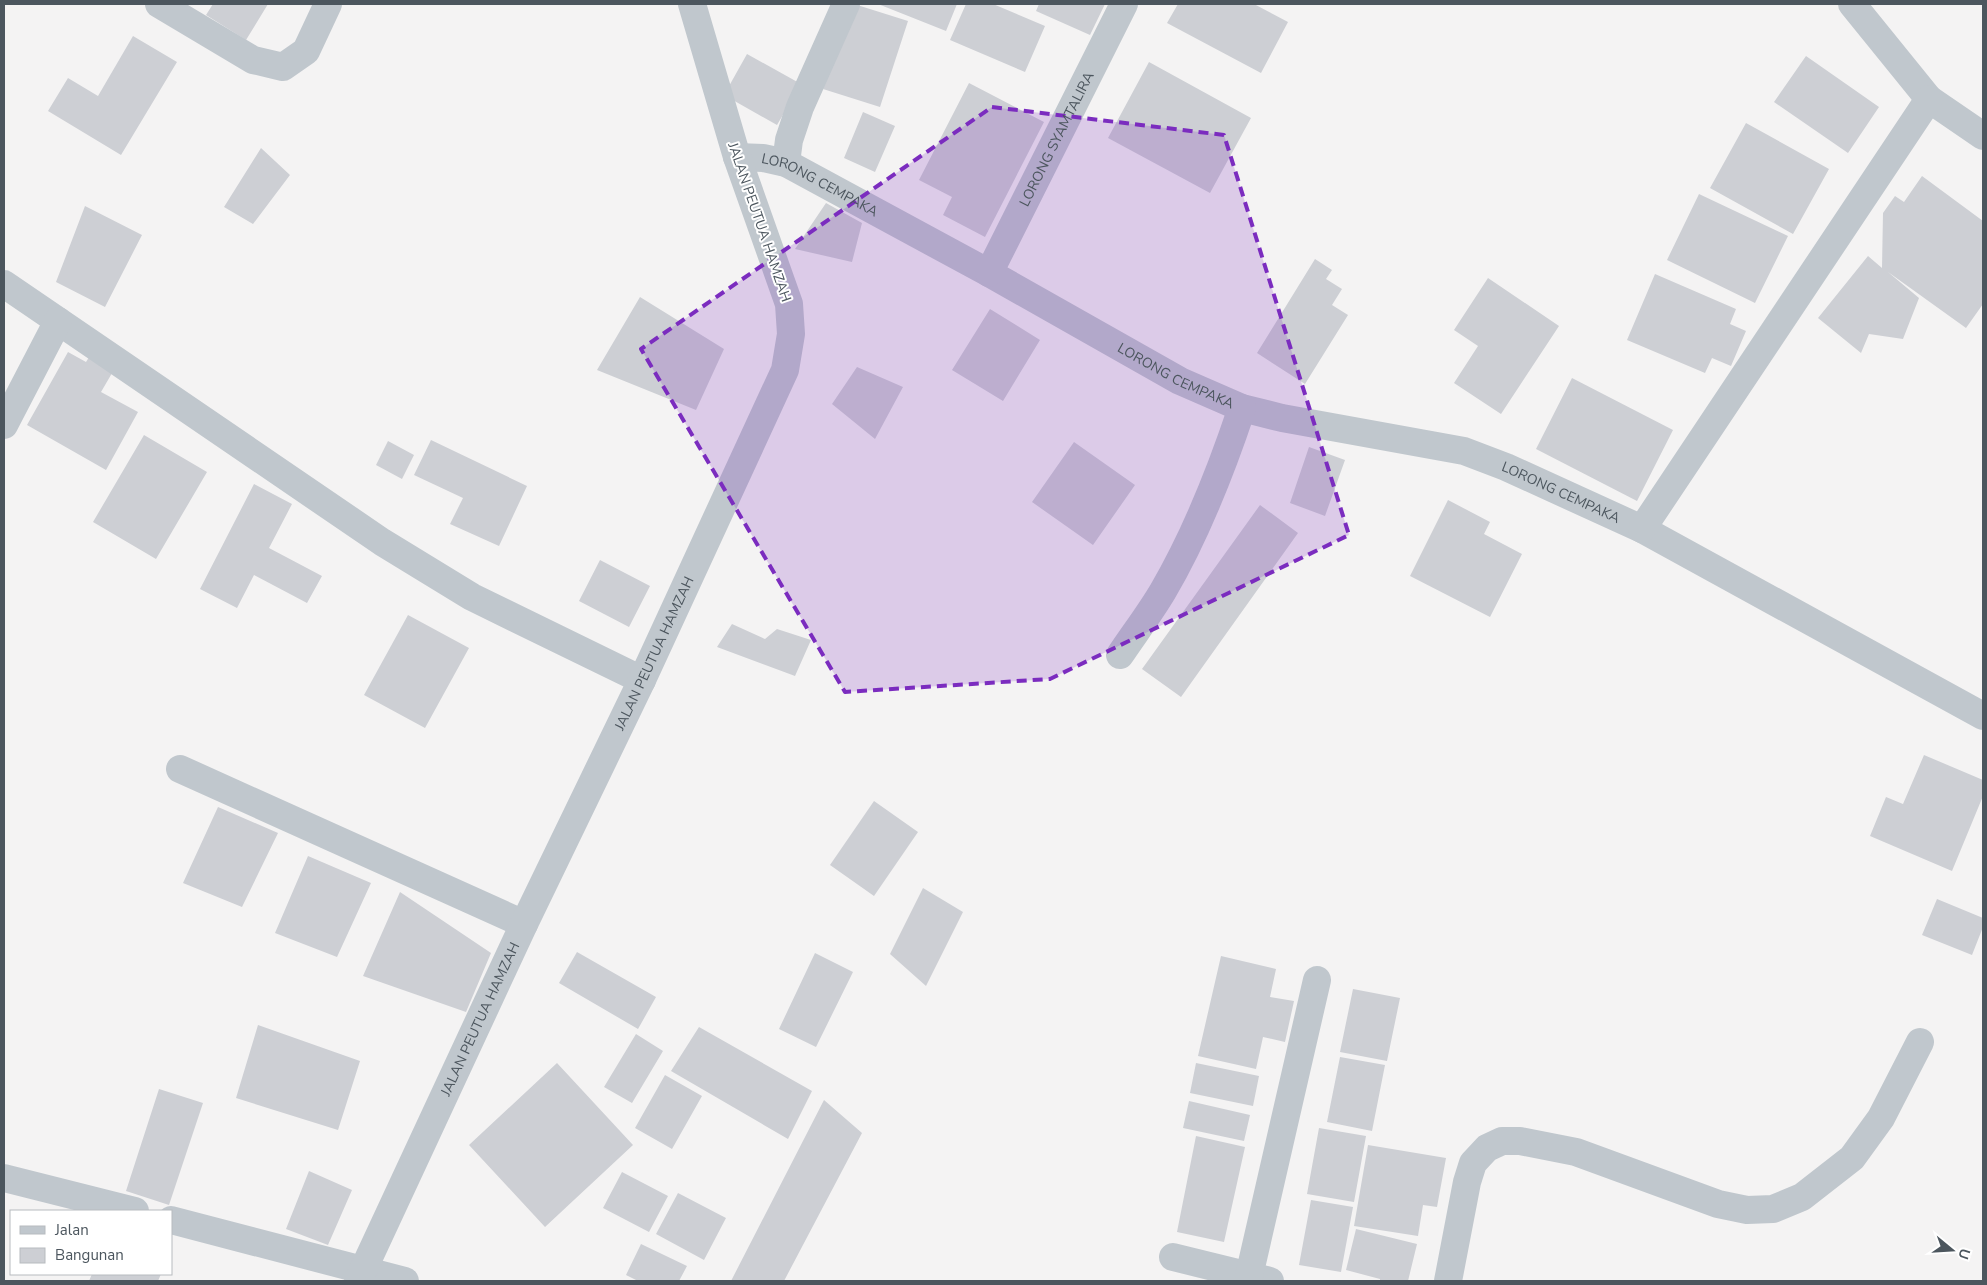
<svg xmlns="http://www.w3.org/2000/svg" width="1987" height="1285" font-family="'Nunito Sans',sans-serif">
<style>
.building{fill:#cdcfd4}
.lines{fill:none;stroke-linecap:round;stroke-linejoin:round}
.minor{stroke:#c0c7cd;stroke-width:28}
.marked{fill:#7b2cbf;fill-opacity:0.2;stroke:#7b2cbf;stroke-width:4;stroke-dasharray:10 6;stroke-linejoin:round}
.labels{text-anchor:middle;stroke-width:4;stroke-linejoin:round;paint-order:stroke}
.street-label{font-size:14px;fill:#4c565e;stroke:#fff}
</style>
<rect width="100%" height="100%" fill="#f4f3f3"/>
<path class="building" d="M213 4H268L246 40 206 15Z
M854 4 908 21 880 107 823 89Z
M878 4H957L946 31Z
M966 4H993L1045 26 1025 72 950 40Z
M1039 4H1105L1090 35 1036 11Z
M1178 4H1254L1288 22 1261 73 1167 23Z
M133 36 177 62 121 155 48 111 68 78 98 96Z
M747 54 801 84 777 125 724 95Z
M1806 56 1879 107 1848 153 1774 102Z
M1149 62 1251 118 1210 193 1108 138Z
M969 83 1044 122 985 237 943 215 952 197 919 180Z
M863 112 895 126 875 172 844 158Z
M1746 123 1829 169 1793 234 1710 188Z
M261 148 290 175 253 224 224 207Z
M1922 176 1983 221V304L1966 328 1888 272 1919 298 1903 339 1869 334 1861 353 1818 318 1868 256 1882 268 1883 213 1895 196 1904 202Z
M1699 194 1788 236 1755 303 1667 260Z
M826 203 862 223 852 262 795 249Z
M85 206 142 235 105 307 56 282Z
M1315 259 1332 270 1326 279 1342 289 1332 305 1348 315 1305 384 1257 353Z
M1655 274 1736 309 1730 324 1746 331 1731 366 1712 358 1705 373 1627 340Z
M1488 278 1559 326 1501 414 1454 383 1478 346 1454 330Z
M640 297 724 349 696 410 597 370Z
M990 309 1040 340 1003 401 952 370Z
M68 352 86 362 91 354 115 368 101 392 138 412 106 470 27 425Z
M857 367 903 387 875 439 832 404Z
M1572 378 1673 430 1637 501 1536 449Z
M144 435 207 472 156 559 93 522Z
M431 440 527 486 499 546 450 524 463 498 414 475Z
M388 441 414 455 402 479 376 465Z
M1074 442 1135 485 1093 545 1032 502Z
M1309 447 1345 460 1325 516 1290 503Z
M254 484 292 504 269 548 322 576 307 603 254 575 237 608 200 589Z
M1448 500 1490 522 1484 534 1522 554 1490 617 1410 576Z
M1260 505 1298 533 1181 697 1142 669Z
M600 560 650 586 629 627 579 601Z
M408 615 469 648 425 728 364 695Z
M732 624 765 639 777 629 811 640 795 676 717 647Z
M1924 755 1983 780V796L1952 871 1870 836 1886 797 1903 804Z
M874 801 918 832 874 896 830 865Z
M218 807 278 833 242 907 183 883Z
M308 856 371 883 337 957 275 933Z
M923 888 963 912 926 986 890 954Z
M400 892 491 953 466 1012 363 976Z
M1937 899 1983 918V927L1972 955 1922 935Z
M577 952 656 997 638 1029 559 983Z
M815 953 853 972 816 1047 779 1029Z
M1221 956 1276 969 1270 997 1294 1001 1285 1042 1263 1037 1256 1069 1198 1056Z
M1353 989 1400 998 1387 1061 1340 1052Z
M258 1025 360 1061 338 1130 236 1098Z
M699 1027 812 1091 788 1139 671 1071Z
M636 1034 663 1051 632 1103 604 1087Z
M1340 1057 1385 1065 1372 1131 1327 1122Z
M557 1063 633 1145 545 1227 469 1145Z
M1196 1063 1259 1076 1253 1106 1190 1093Z
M665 1075 702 1096 672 1149 635 1128Z
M159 1089 203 1103 169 1205 126 1191Z
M824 1100 862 1133 784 1281H731Z
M1189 1101 1250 1115 1244 1141 1183 1128Z
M1319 1128 1366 1136 1354 1202 1307 1194Z
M1196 1136 1245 1147 1224 1242 1177 1232Z
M1368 1145 1446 1158 1437 1207 1423 1205 1418 1236 1354 1226Z
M309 1171 352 1190 328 1245 286 1229Z
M622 1172 668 1196 649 1232 603 1208Z
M678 1193 726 1218 704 1260 656 1234Z
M1311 1200 1353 1207 1341 1272 1299 1265Z
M1356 1229 1417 1244 1408 1281H1380V1279L1346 1270Z
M641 1244 687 1266 679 1281H638L626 1275Z
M92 1274H161L158 1281H89Z"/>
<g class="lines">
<g class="minor">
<path d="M159 4 253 60 283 67 306 51 328 4"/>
<path d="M1852 4 1929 99 1983 136"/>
<path id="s1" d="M737 157 763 158 786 163 989 273 1180 381 1242 408 1282 418 1464 451 1506 467 1642 529 1983 716"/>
<path d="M786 163 789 140 800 107 846 4"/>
<path id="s2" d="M989 273 1124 4"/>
<path d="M4 284 382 542 472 597 642 680"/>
<path d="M4 425 58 321"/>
<path d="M1642 529 1929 99"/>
<path d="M1120 655C1134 634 1150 613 1163 591 1197 533 1221 471 1242 408"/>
<path d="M180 769 524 924"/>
<path d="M4 1178 135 1211"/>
<path d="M171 1220 405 1281"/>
<path d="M1173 1257 1270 1281"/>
<path d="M1249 1276 1317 980"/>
<path id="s3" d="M358 1281 524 924 642 680 785 370 791 334 789 304 737 157 692 4"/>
<path d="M1448 1281 1467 1182 1473 1163 1487 1148 1502 1141H1520L1576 1152 1718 1204 1747 1210 1773 1209 1802 1197 1852 1158 1881 1118 1920 1042"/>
</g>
</g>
<path class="marked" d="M992 107 1224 135 1349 535 1050 679 845 692 641 349Z"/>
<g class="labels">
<g class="street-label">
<text dy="5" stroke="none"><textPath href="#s2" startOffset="150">LORONG SYAMTALIRA</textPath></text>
<text dy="5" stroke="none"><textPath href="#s1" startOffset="89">LORONG CEMPAKA</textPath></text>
<text transform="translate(760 222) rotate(71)" y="5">JALAN PEUTUA HAMZAH</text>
<text dy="5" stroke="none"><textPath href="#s1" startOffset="494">LORONG CEMPAKA</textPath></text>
<text dy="5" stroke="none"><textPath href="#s1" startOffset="899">LORONG CEMPAKA</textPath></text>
<text dy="5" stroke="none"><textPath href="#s3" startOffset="694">JALAN PEUTUA HAMZAH</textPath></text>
<text dy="5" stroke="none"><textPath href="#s3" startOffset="289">JALAN PEUTUA HAMZAH</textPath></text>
</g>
</g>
<rect width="1987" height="1285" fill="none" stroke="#4c565e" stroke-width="10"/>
<rect x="10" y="1210" width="162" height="65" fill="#ffffff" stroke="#b7bbbf"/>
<rect x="20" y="1226" width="25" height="8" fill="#c0c7cd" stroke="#b7bbbf"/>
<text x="55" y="1235" font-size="15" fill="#4c565e">Jalan</text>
<rect x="20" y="1248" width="25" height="15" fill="#cdcfd4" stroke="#b7bbbf"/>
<text x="55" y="1260" font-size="15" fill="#4c565e">Bangunan</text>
<g transform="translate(1952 1250) rotate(108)" stroke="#ffffff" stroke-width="4" paint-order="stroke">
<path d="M0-4L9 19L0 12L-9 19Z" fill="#4c565e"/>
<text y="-8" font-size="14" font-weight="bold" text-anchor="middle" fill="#4c565e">U</text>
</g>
</svg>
